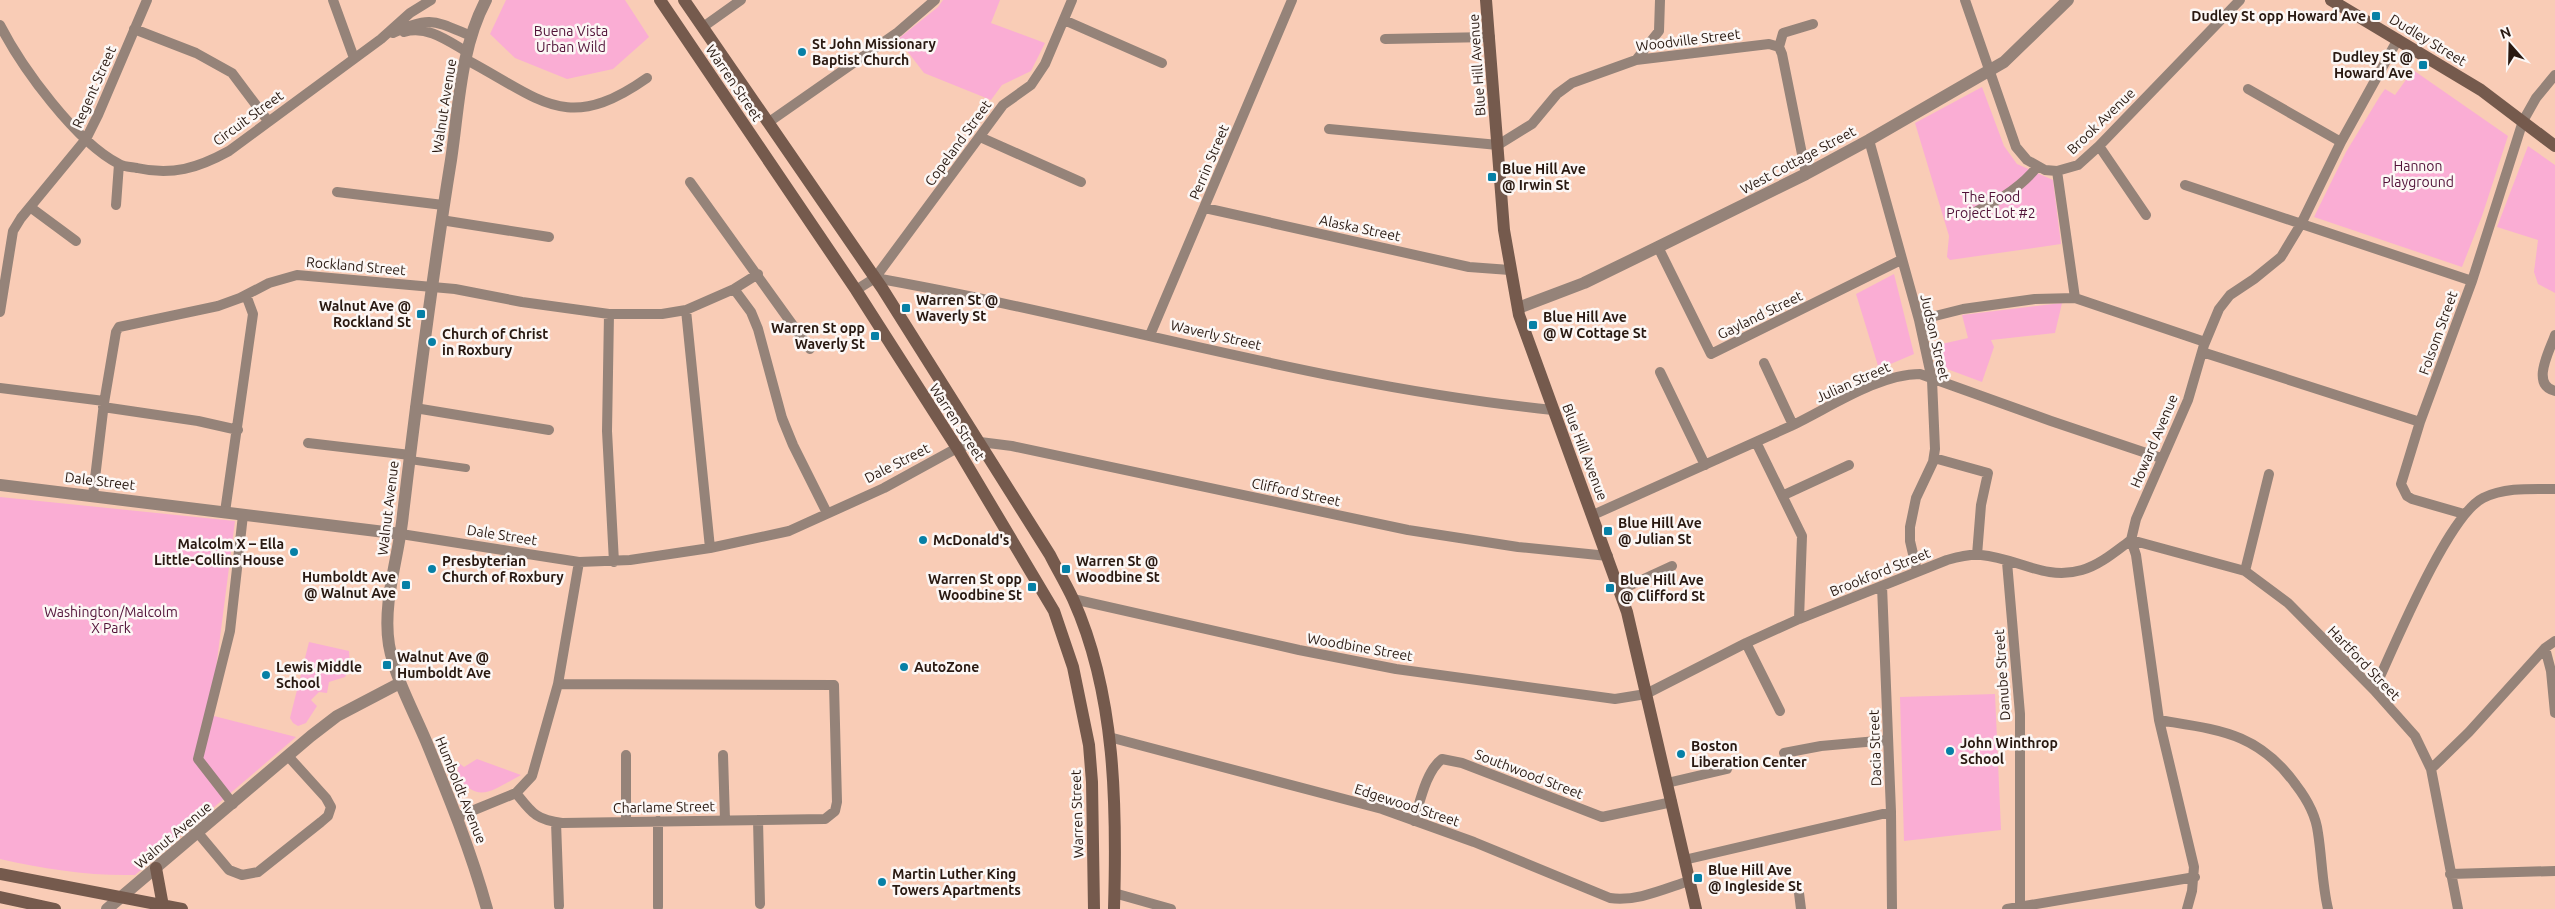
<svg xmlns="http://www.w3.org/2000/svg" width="2555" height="909" font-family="Ubuntu,sans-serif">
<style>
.green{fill:#faadd4}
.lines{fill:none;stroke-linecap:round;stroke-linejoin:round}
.pedestrian{stroke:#958379;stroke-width:8}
.minor{stroke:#958379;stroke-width:10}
.tertiary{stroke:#958379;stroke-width:12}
.secondary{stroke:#755a4d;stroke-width:12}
.poi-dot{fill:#0680a6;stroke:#fcf7f5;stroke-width:2}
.labels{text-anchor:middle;stroke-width:5;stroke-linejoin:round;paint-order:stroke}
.poi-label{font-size:14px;font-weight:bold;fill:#291911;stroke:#fcf7f5;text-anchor:start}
.park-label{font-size:14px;fill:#511238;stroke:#fcf7f5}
.street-label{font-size:14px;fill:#291911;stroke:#fcf7f5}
</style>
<rect width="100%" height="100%" fill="#f9ccb6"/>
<path class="green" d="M506 0H625L649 37 613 69 567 79 515 58 490 34Z
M943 0H1000L991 23 1045 43 1031 71 1002 85 991 100 924 73 898 39 938 7Z
M2413 70 2508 136 2482 216 2462 267 2314 217 2346 152 2380 96 2385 89 2395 95Z
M1982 87 2004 146 2017 164 2053 180 2061 244 1950 260 1947 257 1949 236 1915 123Z
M2528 146 2555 165V293L2538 284 2534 272 2538 240 2497 227Z
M1894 274 1914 354 1879 369 1856 294Z
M2062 303 2055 333 1991 340 1994 347 1982 382 1939 366 1933 346 1968 338 1962 315Z
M0 497 235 521 210 715 296 737 135 875C88 876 45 869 0 859Z
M309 642 349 651 350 667 345 677 329 682 327 693 319 692 311 700 317 706 306 723 298 726 293 723 290 718Z
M1995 694 2001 830 1904 841 1900 697Z
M477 759 521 775C494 789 478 806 457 775L459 763 464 767Z"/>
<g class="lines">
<path class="pedestrian" d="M410 460 466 468"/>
<path class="minor" d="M333 0 354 58
M1965 0 2016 147 2027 160 2045 170 2057 171 2078 165 2099 146 2240 0
M1064 20 1162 63
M0 25C22 68 76 142 119 164 124 167 132 167 137 168 172 176 198 168 229 151L381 39 410 13 431 0
M703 27 741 0
M134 29 196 53 232 73 268 121
M404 32C427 25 448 41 467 52
M393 33C430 15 435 21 471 36
M1385 39 1490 37
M1779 47 1783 33 1813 24
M465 59C541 99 566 135 647 78
M1636 60 1659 31 1660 0
M2248 89 2341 142
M769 122 898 32 935 0
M1329 129 1498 145 1532 124 1557 94 1572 83 1636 60 1769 44 1779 47 1782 54 1806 174
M980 137 1081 182
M1869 140 1919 320 1932 380 1935 449 1933 462 1916 498 1910 527V541L1917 571
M2099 146 2146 215
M2057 171 2075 298
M690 182 810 349
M2185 185 2472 281
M337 192 443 205
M116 205 119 164
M30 207 76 241
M1205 208 1469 267 1510 270
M1977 211C2000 200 2021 187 2037 167
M441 220 549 237
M1658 247 1711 354 1901 260
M875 278C1101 318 1324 387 1553 410
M734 289 751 312 758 329 782 418 793 445 827 513
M856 290 875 278 1003 105 1031 85 1045 64 1072 0
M686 310 710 548
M0 312 13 231 21 218 86 139 98 115 147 0
M609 314 607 431 614 562
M1919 320 1963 309 2035 299 2075 298 2205 342
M1150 335 1292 0
M2555 335C2550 350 2530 385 2555 391
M2202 352 2420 422
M1764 363 1793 425
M1660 372 1705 465
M0 388 104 401
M103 407 198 421 238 430
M415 408 549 430
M1756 442 1802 536 1799 619
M308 443 410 455
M1934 458 1988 473 1981 505 1977 555
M93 495 104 403 116 332 119 327 218 306 240 298 269 283 297 275 455 289 522 302 609 314H662L686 310 734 289 758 274
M1784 495 1849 465
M225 512 253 314 246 295
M2464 514 2412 499 2407 496 2401 484 2420 422 2472 281 2523 121 2536 98 2555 75
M1593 515C1659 485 1725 456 1791 426 1829 408 1878 374 1920 374L2051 421 2161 458
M401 534 579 562 630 560 710 548 789 531 884 488 957 448 980 442 1012 446 1408 530 1518 547 1608 556
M2007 562 2020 714V907
M2245 571 2269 474
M1882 586 1891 812 1892 909
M1620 590 1672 566
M1073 599 1299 650 1396 669 1615 699 1646 694 1746 643 1799 619 1947 560C1958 557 1969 554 1981 555 2017 558 2045 581 2082 570 2100 565 2116 551 2131 540L2245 571 2288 603 2374 690 2415 736 2431 769 2458 909
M1746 643 1780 711
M2545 648 2551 671 2555 713
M2374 690C2393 649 2448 515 2483 498 2505 487 2532 489 2555 489
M2159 720C2219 730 2258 732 2296 785 2306 798 2316 816 2318 833 2322 858 2322 884 2328 909
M1109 737 1382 809 1474 842 1610 898C1636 902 1664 889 1689 881
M1784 753 1821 746 1888 740
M626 755V821
M723 755 725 820
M2431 769 2469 732 2545 648 2555 641
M1667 783 1727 769
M516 793C532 813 536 820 562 823L825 819 835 811 837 802 834 685 558 684
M233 804 198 759 230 631 243 515
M457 817 516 793 532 776 558 684 579 562
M758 820 760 904
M658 821V907
M1414 821C1420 802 1426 771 1442 759L1462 763 1602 817 1672 802
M556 822 559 906
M198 833 229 870 242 875 258 872 321 822 328 816 331 807 326 798 288 756
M1684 860 1891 812
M2450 874 2555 871
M1114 893 1171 909
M1799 893 1801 909
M2007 909 2195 877
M2187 909 2192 891 2194 867 2159 720 2136 555 2131 540 2136 519 2188 400 2204 345 2219 309 2230 295 2254 279 2281 257 2301 224 2341 142 2398 39"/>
<path class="tertiary" d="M486 0C460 49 459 107 451 160 432 278 417 396 403 514 399 557 382 602 389 645 395 678 413 710 426 741 449 797 471 851 487 909
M1518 308 1584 283 1658 247 1806 174 1869 140 2004 62 2068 0
M0 485 401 534
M107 909 311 736 337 716 400 683"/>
<path class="secondary" d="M660 0 856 290 957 448 1054 611 1073 667 1089 745 1092 782 1094 909
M684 0 882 288 1050 555C1057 569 1066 584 1073 599 1116 694 1117 807 1114 909
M1486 0 1504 230 1519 315 1627 612 1696 909
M2331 0 2481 90 2555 146
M156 868 163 906
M0 874 182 909
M0 897 55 909"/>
</g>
<g class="poi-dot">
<rect x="2371" y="11" width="10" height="10" rx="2.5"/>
<circle cx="802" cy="52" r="5"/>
<rect x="2418" y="60" width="10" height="10" rx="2.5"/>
<rect x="1487" y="172" width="10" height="10" rx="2.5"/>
<rect x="901" y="303" width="10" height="10" rx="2.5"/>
<rect x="416" y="309" width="10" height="10" rx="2.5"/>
<rect x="1528" y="320" width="10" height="10" rx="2.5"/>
<rect x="870" y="331" width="10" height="10" rx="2.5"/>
<circle cx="432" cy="342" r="5"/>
<rect x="1603" y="526" width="10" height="10" rx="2.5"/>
<circle cx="923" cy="540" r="5"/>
<circle cx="294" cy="552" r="5"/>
<circle cx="432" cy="569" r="5"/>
<rect x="1061" y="564" width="10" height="10" rx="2.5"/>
<rect x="401" y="580" width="10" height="10" rx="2.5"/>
<rect x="1027" y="582" width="10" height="10" rx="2.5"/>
<rect x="1605" y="583" width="10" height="10" rx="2.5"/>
<rect x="382" y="660" width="10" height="10" rx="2.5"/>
<circle cx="904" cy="667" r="5"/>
<circle cx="266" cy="675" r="5"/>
<circle cx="1950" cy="751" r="5"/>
<circle cx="1681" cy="754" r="5"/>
<rect x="1693" y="873" width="10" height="10" rx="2.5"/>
<circle cx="882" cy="882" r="5"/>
</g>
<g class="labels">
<g class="poi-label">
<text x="2366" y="21" text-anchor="end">Dudley St opp Howard Ave</text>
<text x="812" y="49">St John Missionary<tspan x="812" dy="16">Baptist Church</tspan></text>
<text x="2413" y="62" text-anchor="end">Dudley St @<tspan x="2413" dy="16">Howard Ave</tspan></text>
<text x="1502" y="174">Blue Hill Ave<tspan x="1502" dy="16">@ Irwin St</tspan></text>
<text x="916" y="305">Warren St @<tspan x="916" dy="16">Waverly St</tspan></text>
<text x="411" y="311" text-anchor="end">Walnut Ave @<tspan x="411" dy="16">Rockland St</tspan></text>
<text x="1543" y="322">Blue Hill Ave<tspan x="1543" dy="16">@ W Cottage St</tspan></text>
<text x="865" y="333" text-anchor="end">Warren St opp<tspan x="865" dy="16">Waverly St</tspan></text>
<text x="442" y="339">Church of Christ<tspan x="442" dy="16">in Roxbury</tspan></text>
<text x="1618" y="528">Blue Hill Ave<tspan x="1618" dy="16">@ Julian St</tspan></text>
<text x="933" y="545">McDonald's</text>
<text x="284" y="549" text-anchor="end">Malcolm X – Ella<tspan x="284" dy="16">Little-Collins House</tspan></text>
<text x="442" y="566">Presbyterian<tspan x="442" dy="16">Church of Roxbury</tspan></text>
<text x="1076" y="566">Warren St @<tspan x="1076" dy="16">Woodbine St</tspan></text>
<text x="396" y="582" text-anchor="end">Humboldt Ave<tspan x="396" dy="16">@ Walnut Ave</tspan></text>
<text x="1022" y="584" text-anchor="end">Warren St opp<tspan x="1022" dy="16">Woodbine St</tspan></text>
<text x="1620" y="585">Blue Hill Ave<tspan x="1620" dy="16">@ Clifford St</tspan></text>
<text x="397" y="662">Walnut Ave @<tspan x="397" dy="16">Humboldt Ave</tspan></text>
<text x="276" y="672">Lewis Middle<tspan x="276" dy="16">School</tspan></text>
<text x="914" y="672">AutoZone</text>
<text x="1960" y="748">John Winthrop<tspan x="1960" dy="16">School</tspan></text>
<text x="1691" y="751">Boston<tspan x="1691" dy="16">Liberation Center</tspan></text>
<text x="1708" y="875">Blue Hill Ave<tspan x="1708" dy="16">@ Ingleside St</tspan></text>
<text x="892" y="879">Martin Luther King<tspan x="892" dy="16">Towers Apartments</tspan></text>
</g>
<g class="park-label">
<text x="571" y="36">Buena Vista<tspan x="571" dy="16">Urban Wild</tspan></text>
<text x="2418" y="171">Hannon<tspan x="2418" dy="16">Playground</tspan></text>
<text x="1991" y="202">The Food<tspan x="1991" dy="16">Project Lot #2</tspan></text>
<text x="111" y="617">Washington/Malcolm<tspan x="111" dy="16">X Park</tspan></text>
</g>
<g class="street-label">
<text transform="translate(1688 40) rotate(-7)" y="5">Woodville Street</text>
<text transform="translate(2428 40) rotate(31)" y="5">Dudley Street</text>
<text transform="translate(1477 65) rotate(-94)" y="5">Blue Hill Avenue</text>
<text transform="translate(734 83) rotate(56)" y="5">Warren Street</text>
<text transform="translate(94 87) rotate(-66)" y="5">Regent Street</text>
<text transform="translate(444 106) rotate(-81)" y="5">Walnut Avenue</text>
<text transform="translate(248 118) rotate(-36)" y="5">Circuit Street</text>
<text transform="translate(2101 121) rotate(-44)" y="5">Brook Avenue</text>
<text transform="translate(958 143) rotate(-54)" y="5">Copeland Street</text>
<text transform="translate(1798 160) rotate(-28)" y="5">West Cottage Street</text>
<text transform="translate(1209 162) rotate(-67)" y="5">Perrin Street</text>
<text transform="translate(1360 228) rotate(12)" y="5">Alaska Street</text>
<text transform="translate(356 266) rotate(5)" y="5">Rockland Street</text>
<text transform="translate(1760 315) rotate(-26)" y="5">Gayland Street</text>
<text transform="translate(2438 333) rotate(-70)" y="5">Folsom Street</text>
<text transform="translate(1216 335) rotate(13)" y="5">Waverly Street</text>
<text transform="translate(1935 337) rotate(77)" y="5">Judson Street</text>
<text transform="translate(1853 382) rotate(-24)" y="5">Julian Street</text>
<text transform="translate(957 422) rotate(57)" y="5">Warren Street</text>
<text transform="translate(2154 441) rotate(-67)" y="5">Howard Avenue</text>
<text transform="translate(1585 452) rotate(69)" y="5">Blue Hill Avenue</text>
<text transform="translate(897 463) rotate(-27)" y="5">Dale Street</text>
<text transform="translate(100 481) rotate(7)" y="5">Dale Street</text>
<text transform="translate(1296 492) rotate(12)" y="5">Clifford Street</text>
<text transform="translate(388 508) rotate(-83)" y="5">Walnut Avenue</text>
<text transform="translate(502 535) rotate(9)" y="5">Dale Street</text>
<text transform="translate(1880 572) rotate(-22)" y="5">Brookford Street</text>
<text transform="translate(1360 647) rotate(10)" y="5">Woodbine Street</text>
<text transform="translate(2364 663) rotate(46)" y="5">Hartford Street</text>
<text transform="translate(2002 675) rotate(-94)" y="5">Danube Street</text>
<text transform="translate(1875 748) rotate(-92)" y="5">Dacia Street</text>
<text transform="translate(1529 774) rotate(21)" y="5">Southwood Street</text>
<text transform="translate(461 790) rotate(68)" y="5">Humboldt Avenue</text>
<text transform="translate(1407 805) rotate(18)" y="5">Edgewood Street</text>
<text transform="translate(664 807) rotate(-1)" y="5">Charlame Street</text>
<text transform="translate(1077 814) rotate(-92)" y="5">Warren Street</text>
<text transform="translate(173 835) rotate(-40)" y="5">Walnut Avenue</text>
</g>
</g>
<g transform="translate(2510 45) rotate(340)" stroke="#fcf7f5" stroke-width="4" paint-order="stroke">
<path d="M0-4L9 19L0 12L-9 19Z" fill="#291911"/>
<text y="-8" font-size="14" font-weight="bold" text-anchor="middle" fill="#291911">N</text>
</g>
</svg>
